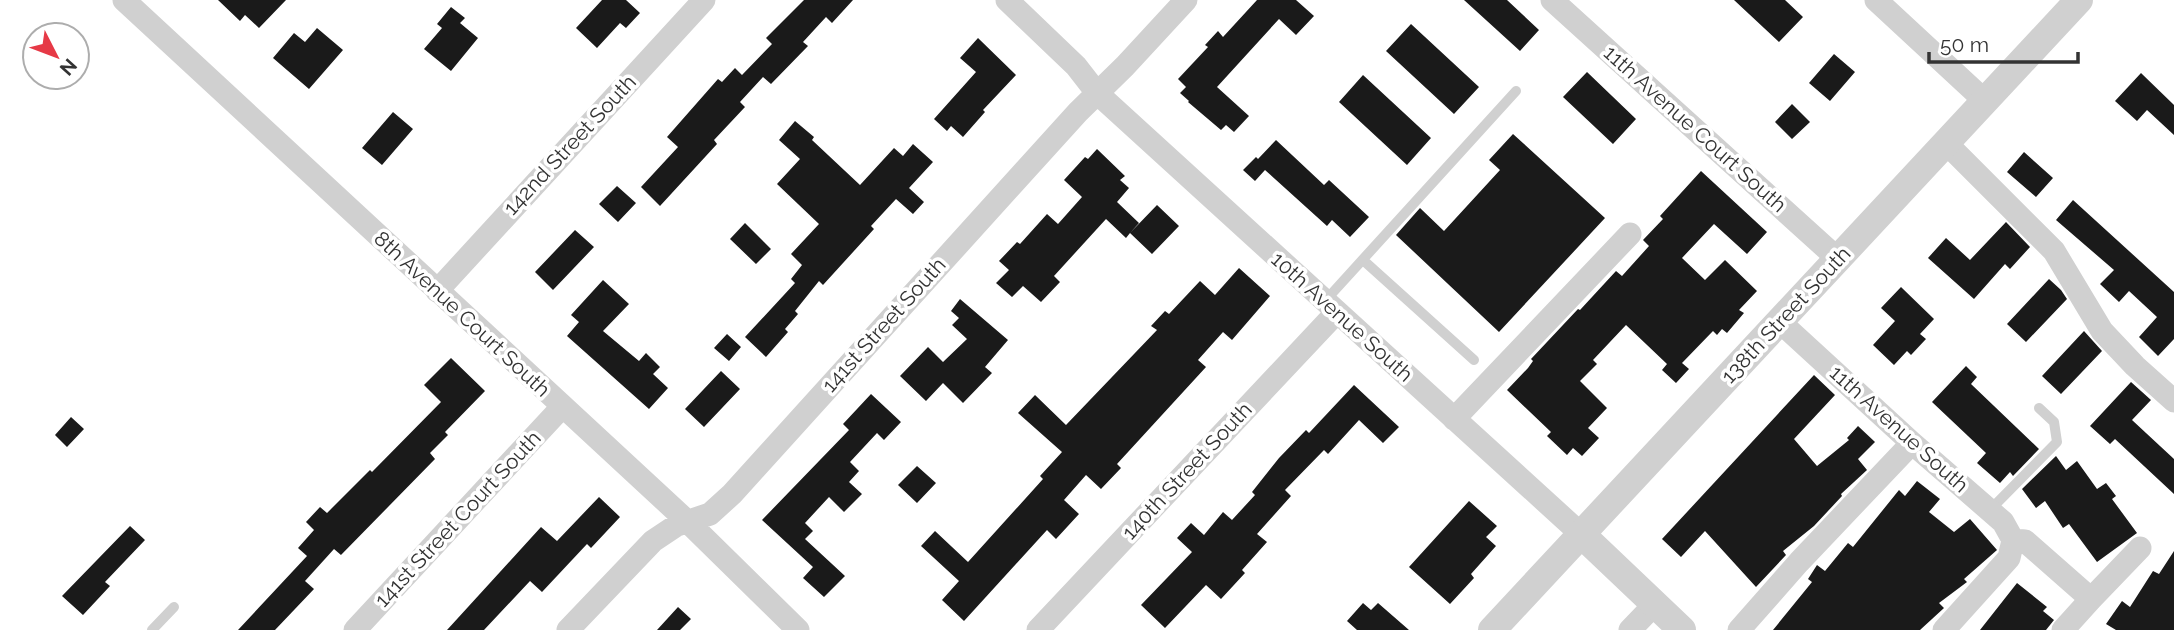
<svg xmlns="http://www.w3.org/2000/svg" width="2174" height="630" font-family="Raleway,sans-serif">
<style>
.building{fill:#1a1a1a}
.lines{fill:none;stroke-linecap:round;stroke-linejoin:round}
.service{stroke:#d0d0d0;stroke-width:10}
.minor{stroke:#d0d0d0;stroke-width:23}
.tertiary{stroke:#d0d0d0;stroke-width:28}
.labels{text-anchor:middle;stroke-width:7;stroke-linejoin:round;paint-order:stroke}
.street-label{font-size:21px;fill:#333;stroke:#fff}
</style>
<rect width="100%" height="100%" fill="#fff"/>
<path class="building" d="M218 0H286L259 28 245 15 240 21Z
M602 0H626L640 13 626 28 620 23 597 48 576 28Z
M804 0H853L832 23 826 17 803 42 808 46 771 84 763 77 740 102 745 107 714 140 717 144 660 206 641 187 678 147 667 137 718 79 722 82 735 68 742 75 772 44 766 38Z
M1257 0H1296L1314 16 1296 35 1279 19 1217 87 1249 116 1234 132 1226 125 1221 130 1188 102 1189 101 1180 93 1186 87 1178 79 1208 47 1205 45 1218 31 1223 37Z
M1464 0H1507L1539 30 1520 51Z
M1734 0H1785L1803 17 1779 42Z
M451 7 465 18 460 23 478 38 451 71 424 49 442 28 437 24Z
M1411 24 1479 87 1454 114 1386 51Z
M317 28 343 50 309 89 273 58 294 33 305 42Z
M978 38 1016 75 983 110 985 112 963 137 951 126 947 131 934 119 976 72 960 58Z
M1834 54 1855 72 1830 101 1809 83Z
M1587 72 1636 119 1613 144 1563 97Z
M2141 73 2174 105V135L2147 110 2137 121 2115 101Z
M1363 75 1431 138 1407 165 1339 102Z
M1792 104 1810 122 1792 139 1775 122Z
M393 112 413 129 382 165 362 148Z
M795 121 814 137 812 140 860 185 894 148 903 156 913 144 933 162 909 188 924 202 913 214 896 199 871 226 874 229 823 285 819 281 795 311 798 314 785 329 788 332 766 357 745 337 795 283 791 279 802 265 791 254 819 224 777 184 800 159 779 140Z
M1513 134 1605 218 1499 332 1396 235 1420 208 1444 231 1500 170 1489 160Z
M1276 140 1324 185 1329 180 1369 217 1350 237 1332 220 1327 226 1265 170 1255 181 1243 170 1256 157 1258 159Z
M1097 149 1125 176 1120 180 1129 188 1117 202 1139 223 1130 233 1157 205 1179 226 1152 254 1130 233 1126 238 1106 219 1054 276 1060 282 1041 302 1023 286 1012 297 996 283 1009 270 999 261 1017 242 1020 244 1047 214 1058 224 1082 197 1064 180 1085 157 1088 159Z
M2024 152 2053 178 2036 197 2007 172Z
M1701 171 1767 232 1747 254 1714 224 1682 258 1705 280 1725 260 1757 291 1739 310 1744 313 1727 333 1722 329 1717 335 1713 331 1682 363 1689 369 1676 383 1662 370 1667 364 1626 325 1593 360 1597 364 1580 381 1607 408 1588 428 1599 438 1582 456 1573 448 1567 455 1547 436 1551 432 1507 390 1528 368 1533 361 1531 359 1578 309 1580 310 1616 271 1622 276 1649 246 1643 240 1663 219 1660 216Z
M617 186 636 203 618 222 599 204Z
M2073 200 2174 292V339L2158 356 2139 337 2157 317 2129 291 2119 302 2100 284 2114 270 2056 220Z
M2006 222 2030 247 2010 269 2005 264 1974 299 1928 258 1946 238 1970 260Z
M745 223 771 249 756 264 730 239Z
M575 230 594 247 553 290 535 272Z
M1239 268 1270 296 1232 340 1223 332 1198 360 1206 367 1117 464 1121 468 1101 489 1086 475 1064 500 1079 514 1056 539 1047 530 964 621 942 600 959 581 921 546 935 531 968 562 1043 479 1040 476 1062 452 1018 413 1035 395 1066 425 1157 330 1151 326 1165 311 1169 314 1200 281 1215 295Z
M2049 279 2061 290 2067 299 2026 342 2007 324Z
M603 280 629 304 603 331 639 361 646 353 660 367 653 374 668 388 649 409 567 336 579 322 571 315Z
M1901 287 1934 319 1920 334 1926 339 1911 355 1907 351 1894 365 1873 345 1895 321 1881 308Z
M960 299 1008 340 985 367 992 373 963 403 943 383 926 401 900 376 928 347 943 362 967 339 952 325 959 318 951 311Z
M2084 331 2102 351 2061 394 2042 376Z
M727 334 741 347 729 361 714 348Z
M451 358 485 391 445 432 448 435 430 453 435 459 341 555 334 549 305 581 314 589 275 630H238L307 556 298 548 314 530 306 522 320 507 327 513 370 470 372 472 441 402 424 385Z
M1966 366 1977 377 1971 384 2039 449 2013 476 2010 472 2000 483 1977 463 1986 453 1932 402Z
M721 371 740 389 704 427 685 409Z
M1814 375 1835 395 1794 439 1817 466 1849 440 1847 438 1858 426 1875 442 1858 459 1867 470 1841 494 1842 496 1814 526 1783 551 1786 555 1756 587 1705 531 1681 557 1662 539Z
M2131 382 2151 400 2132 420 2174 459V494L2115 439 2110 444 2090 426Z
M1354 385 1399 427 1383 443 1359 420 1328 454 1324 450 1285 490 1291 496 1257 534 1267 542 1242 570 1245 573 1221 599 1206 585 1165 628 1141 605 1192 552 1177 538 1191 523 1204 535 1223 512 1232 520 1255 495 1252 492 1279 458 1306 430 1309 433Z
M871 394 901 422 884 440 877 433 850 462 859 471 849 482 862 494 844 512 829 497 805 523 813 531 805 539 845 576 824 597 803 578 813 567 762 520 849 430 843 424Z
M71 417 84 429 67 447 55 435Z
M2056 456 2066 470 2077 461 2097 489 2106 483 2116 496 2112 499 2137 533 2097 562 2069 524 2063 528 2045 501 2036 508 2022 489Z
M917 466 936 483 917 503 898 485Z
M1917 481 1940 499 1929 512 1954 532 1970 519 1997 550 1964 579 1967 582 1939 603 1944 608 1920 630H1773L1812 582 1808 579 1817 565 1825 571 1848 543 1853 547 1899 490 1905 496Z
M599 497 620 517 591 548 587 544 542 592 530 581 484 630H447L541 527 557 541Z
M1469 501 1497 526 1486 537 1496 546 1471 574 1474 578 1450 604 1409 567Z
M130 526 145 540 105 582 110 586 83 615 62 596Z
M2174 551V630H2116L2106 624 2122 601 2130 607 2153 571 2159 574Z
M2017 583 2047 607 2043 611 2054 620 2046 630H1980Z
M1363 603 1371 610 1378 603 1409 630H1357L1347 621Z
M678 607 691 619 680 630H657Z"/>
<g class="lines">
<path class="service" d="M1363 260 1474 360
M1325 301 1516 91
M1990 510 2057 442 2054 422 2039 408
M152 630 174 607"/>
<path class="minor" d="M124 0 688 522 798 630
M1007 0 1076 66 1097 93 1581 534
M1552 0 1838 259
M1876 0 1985 101
M1947 144 2054 251 2102 331 2135 366 2174 401
M437 291 704 0
M1780 322 1912 443 2003 522 2013 540
M1454 419 1630 234
M2013 540 2025 541 2091 599 2140 548
M355 630 562 407
M568 630 653 541 677 525 710 514 732 494 1078 112 1125 66 1186 0
M1038 630 1337 312
M1630 630 1654 605
M1739 630 1799 562 1912 443
M1944 630 2009 558 2013 540
M2063 630 2091 599"/>
<path class="tertiary" d="M1581 534 1682 630
M1492 630 2079 0"/>
</g>
<g class="labels">
<g class="street-label">
<text transform="translate(1695 129) rotate(42)" y="7">11th Avenue Court South</text>
<text transform="translate(570 145) rotate(-47)" y="7">142nd Street South</text>
<text transform="translate(462 314) rotate(43)" y="7">8th Avenue Court South</text>
<text transform="translate(1786 315) rotate(-47)" y="7">138th Street South</text>
<text transform="translate(1342 317) rotate(42)" y="7">10th Avenue South</text>
<text transform="translate(884 325) rotate(-48)" y="7">141st Street South</text>
<text transform="translate(1899 429) rotate(42)" y="7">11th Avenue South</text>
<text transform="translate(1187 471) rotate(-47)" y="7">140th Street South</text>
<text transform="translate(458 519) rotate(-47)" y="7">141st Street Court South</text>
</g>
</g>
<g transform="translate(56 56) rotate(132)"><circle r="33" fill="#ffffff" stroke="#adadad" stroke-width="2"/>
<path d="M0-5L12 26L0 18L-12 26Z" fill="#e63946"/>
<text y="-10" font-size="19" font-weight="bold" text-anchor="middle" fill="#333333">N</text>
</g>
<path d="M1929 52v10h149v-10" fill="none" stroke="#333333" stroke-width="3.5"/>
<text x="1940" y="52" font-size="21" fill="#333333" stroke="#ffffff" stroke-width="5" paint-order="stroke">50 m</text>
</svg>
